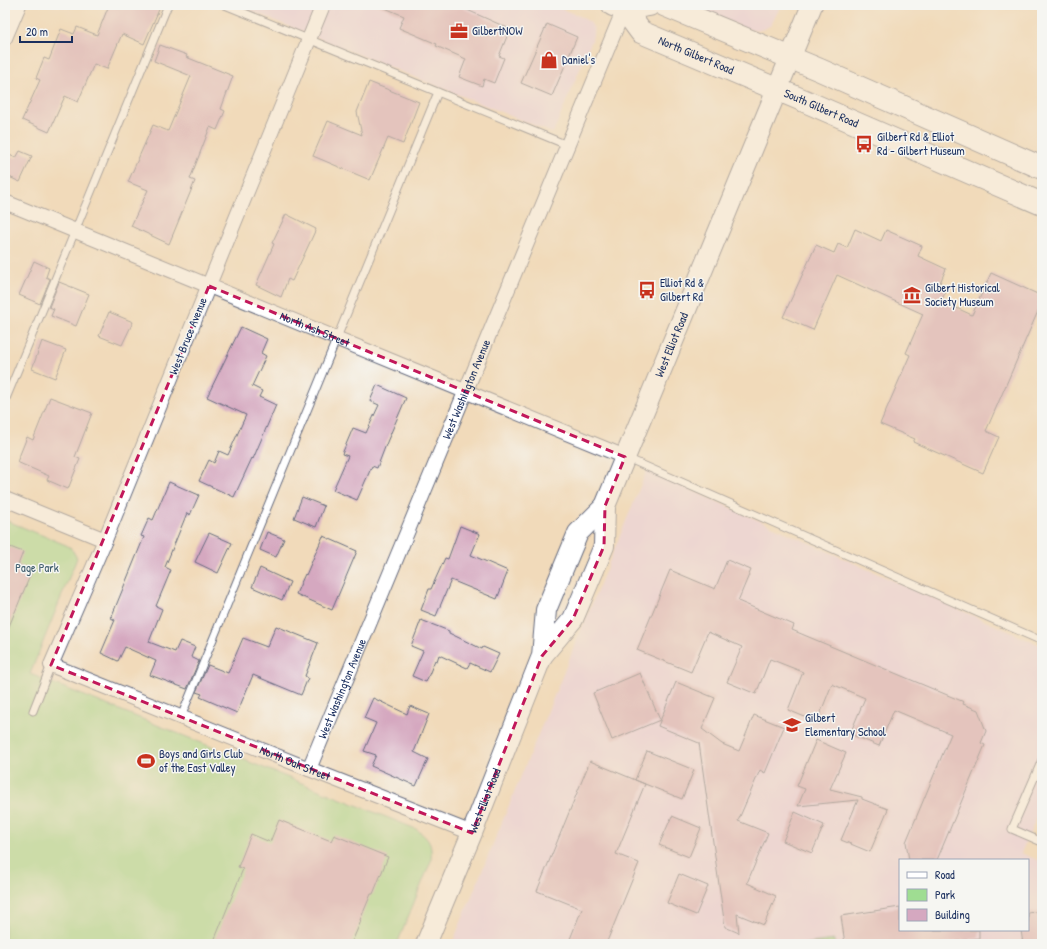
<svg xmlns="http://www.w3.org/2000/svg" width="1047" height="949" font-family="'Patrick Hand',sans-serif">
<style>
.built{fill:#e9d1ed;fill-rule:evenodd}
.green{fill:#9fdd92;stroke:#5d8678}
.building{fill:#d5a8c0}
.lines{fill:none;stroke-linecap:round;stroke-linejoin:round}
.lane-casing{stroke:#666b7e;stroke-width:9}
.street-casing{stroke:#666b7e;stroke-width:16}
.secondary-casing{stroke:#666b7e;stroke-width:22}
.primary-casing{stroke:#666b7e;stroke-width:24}
.lane{stroke:#fff;stroke-width:7}
.street{stroke:#fff;stroke-width:14}
.secondary{stroke:#fff;stroke-width:20}
.primary{stroke:#fff;stroke-width:22}
.marked{fill:none;stroke:#c2185b;stroke-width:3;stroke-dasharray:8 5;stroke-linejoin:round}
.labels{text-anchor:middle;stroke-width:3;stroke-linejoin:round;paint-order:stroke}
.poi-label{font-size:12px;fill:#1b2f5e;stroke:#f6f6f2;text-anchor:start}
.street-label{font-size:12px;fill:#1b2f5e;stroke:#f6f6f2}
.park-label{font-size:12px;fill:#3c5a6b;stroke:#f6f6f2}
</style>
<rect width="100%" height="100%" fill="#f6f6f2"/>
<filter id="ink" filterUnits="userSpaceOnUse"><feTurbulence type="fractalNoise" baseFrequency=".025" numOctaves="2"/><feDisplacementMap in="SourceGraphic" scale="8" xChannelSelector="R" yChannelSelector="G"/><feConvolveMatrix kernelMatrix="1 2 1 2 8 2 1 2 1" color-interpolation-filters="sRGB"/></filter>
<filter id="wash" filterUnits="userSpaceOnUse"><feTurbulence type="fractalNoise" baseFrequency=".012" numOctaves="4" result="noise"/><feDisplacementMap in="SourceGraphic" scale="16" xChannelSelector="R" yChannelSelector="G"/><feGaussianBlur stdDeviation="0.9" result="paint"/><feColorMatrix in="noise" values="0 0 0 0 0 0 0 0 0 0 0 0 0 0 0 0 0 1.4 0 .05"/><feComposite in="paint" operator="in"/></filter>
<g filter="url(#wash)">
<rect width="100%" height="100%" fill="#f1daba"/>
<path class="built" d="M236 5H552L579 16 590 22 594 29 592 40 553 133Z
M688 5H781L771 25 764 29 756 31 746 29Z
M647 470 860 566 1042 646V805L1021 853 1042 862V944H452ZM900 860H1028V930H900Z"/>
<path class="green" d="M5 520 66 545 71 548 77 558 30 674 416 829C430 840 432 843 431 861L397 944H5Z
M834 940 835 944H805Z"/>
<g id="blocks">
<path class="building" d="M109 5H161L144 44 122 34 107 69 94 64 78 102 65 96 49 132 22 120 40 80 36 78 44 58 49 60 61 29 74 34 77 27 97 35Z
M378 5H456L510 29 499 56 504 58 494 83 484 79 482 86 459 77 466 59 436 46 437 44 399 28 404 16Z
M547 24 577 37 552 96 521 83Z
M160 45 187 55 186 57 233 76 221 109 225 111 217 130 210 127 190 179 195 181 169 244 131 226 148 190 128 182 153 125 168 131 191 76 154 61Z
M369 82 419 102 403 144 388 138 370 180 313 156 328 121 362 135 357 112Z
M20 151 32 156 20 182 5 175V153L16 158Z
M286 214 316 229 292 281 288 279 281 297 256 285 274 244 272 243Z
M855 229 881 241 886 230 922 246 918 256 946 269 939 285 947 289 941 301 972 315 991 273 1042 296V302L986 431 999 437 983 473 913 442 915 439 880 424 910 355 906 353 923 314 837 275 813 330 783 317 816 245 834 253 838 244 847 248Z
M34 261 49 268 46 277 50 279 40 304 19 295Z
M59 282 89 294 76 326 51 316 54 309 49 307Z
M109 312 133 322 122 345 99 336Z
M241 327 267 339 261 353 266 356 252 386 262 391 259 397 276 405 253 459 252 458 234 497 199 481 209 460 214 463 219 451 228 455 246 415 207 397Z
M42 341 66 350 55 378 32 369Z
M377 385 406 398 387 442 377 468 372 466 357 500 333 490 348 456 342 454 353 428 366 433 379 405 370 401Z
M50 397 92 413 75 457 80 459 68 489 47 480 49 476 17 462 27 437 33 440Z
M169 482 199 495 190 515 187 513 165 567 171 570 156 606 162 609 149 642 175 652 180 641 195 647 191 657 199 661 187 689 150 675 156 661 125 647 118 661 101 653 115 620 111 618 144 537 141 536 149 518 153 520Z
M302 497 324 506 316 527 294 518Z
M460 526 480 534 471 555 508 571 497 599 451 580 436 616 421 610 429 589H431L445 558 448 559Z
M267 532 284 539 276 557 260 550Z
M209 533 232 543 218 573 195 562Z
M323 536 357 551 332 610 296 594 305 574 306 575Z
M5 545 23 552 18 565 32 571 5 636Z
M727 560 751 570 738 601 794 625 792 630 964 702 963 704 978 710 986 731 981 743 985 745 937 860H909L906 842 951 734 894 710 879 746 850 734 865 698 832 684 817 722 788 710 803 672 770 659 756 694 727 682 742 647 708 632 691 672 637 650 670 570 715 589Z
M260 568 290 582 282 600 252 587Z
M421 620 449 631V633L482 649 483 647 499 654 490 672 470 663 467 668 439 655 437 661 435 660 426 682 412 676 423 651 411 646Z
M276 626 318 643 305 676 308 678 301 695 253 675 237 713 200 697 202 694 196 692 208 665 228 673 243 638 267 647Z
M640 673 660 720 612 740 593 693Z
M676 682 715 698 702 729 722 744 739 751 754 715 784 727 765 773 760 770 738 821 768 833 747 883 776 896 764 925 737 914 739 933 725 927 699 743 658 726Z
M373 698 407 714 410 706 429 714 414 752 428 759 416 786 371 766 376 755 364 751 376 723 364 718Z
M816 740 846 753 830 789 862 797V799L888 809 870 852 841 840 858 800 798 806 805 789 797 786Z
M647 751 694 770 682 799 635 780Z
M590 761 645 784 616 854 639 863 606 944H568L582 909 537 891Z
M795 812 824 825 812 853 783 841Z
M672 816 701 828 689 857 659 845Z
M279 820 331 841 334 835 388 857 373 894H371L360 920 361 921 351 944H223L214 941 243 869 238 867 251 834 270 842Z
M679 874 708 886 696 915 667 903Z
M900 907V930H979V938L940 944H845L841 916Z
M1042 911V944H1023L1021 930H1028V913Z"/>
</g>
</g>
<g filter="url(#ink)">
<use href="#blocks" fill-opacity="0" stroke="#666b7e" stroke-width="1"/>
<g class="lines">
<g class="lane-casing">
<path id="lane" d="M225 5 567 145
M5 401 168 5
M627 458 1042 641
M33 711 51 665
M181 717 438 92
M1042 760 1012 829 1042 842"/>
</g>
<g class="street-casing">
<g id="street">
<path id="s1" d="M323 5 105 540 51 665 309 769 472 833"/>
<path d="M5 38 19 5"/>
<path id="s2" d="M5 202 625 457"/>
<path d="M5 499 105 540"/>
<path id="s3" d="M309 769 624 9"/>
</g>
</g>
<g class="secondary-casing">
<g id="secondary">
<path id="s4" d="M542 656 573 619 604 546 605 506 812 5"/>
<path id="s5" d="M426 944 472 833 542 656 546 610 578 533 605 506"/>
</g>
</g>
<g class="primary-casing">
<g id="primary">
<path id="s6" d="M613 5 624 9 641 32 807 102 1042 204"/>
<path d="M664 5 820 70 1042 168"/>
<path d="M624 9 649 5"/>
</g>
</g>
<use href="#lane" class="lane"/>
<use href="#street" class="street"/>
<use href="#secondary" class="secondary"/>
<use href="#primary" class="primary"/>
</g>
</g>
<path d="M0 0H1047V949H0ZM209 286 625 457 605 506 604 546 573 619 542 656 472 833 51 665Z" fill="#f1daba" fill-opacity=".55" fill-rule="evenodd"/>
<path class="marked" d="M209 286 625 457 605 506 604 546 573 619 542 656 472 833 51 665Z"/>
<defs>
<g id="office-bare" transform="scale(1.38)"><path d="M-6-3h4V-5.5h4V-3h4V5H-6ZM-1-4.5V-3h2v-1.5ZM-6 0V1H6V0Z" fill="#c8321e" stroke="#f6f6f2" stroke-width="2.5" paint-order="stroke"/></g>
<g id="shop-bare" transform="scale(1.38)"><path d="M-5-2.5h2.3a2.7 3.5 0 0 1 5.4 0H5L5.5 6h-11ZM-1.5-2.5h3a1.5 2.3 0 0 0-3 0Z" fill="#c8321e" stroke="#f6f6f2" stroke-width="2.5" paint-order="stroke"/></g>
<g id="bus-bare" transform="scale(1.38)"><path d="M-5-6H5V4H4V6H2V4H-2V6H-4V4H-5ZM-3.5-4V0h7V-4ZM-3.5 1.2v1.5H-2V1.2ZM2 1.2v1.5H3.5V1.2Z" fill="#c8321e" stroke="#f6f6f2" stroke-width="2.5" paint-order="stroke"/></g>
<g id="museum-bare" transform="scale(1.38)"><path d="M0-6L6-3V-2H-6V-3ZM-5-1h2V3h-2ZM-1-1h2V3h-2ZM3-1h2V3H3ZM-6 4H6V6H-6Z" fill="#c8321e" stroke="#f6f6f2" stroke-width="2.5" paint-order="stroke"/></g>
<g id="school-bare" transform="scale(1.38)"><path d="M0-5L7-2L0 1L-7-2ZM-4 1L0 2.5L4 1V4Q0 6-4 4Z" fill="#c8321e" stroke="#f6f6f2" stroke-width="2.5" paint-order="stroke"/></g>
<g id="stadium-bare" transform="scale(1.38)"><path d="M0-5a6.5 5 0 1 0 0 10a6.5 5 0 1 0 0-10ZM-3.5-1.8h7v3.6h-7Z" fill="#c8321e" stroke="#f6f6f2" stroke-width="2.5" paint-order="stroke"/></g>
</defs>
<g fill-rule="evenodd">
<use href="#office-bare" x="459" y="31"/>
<use href="#shop-bare" x="549" y="60"/>
<use href="#bus-bare" x="864" y="144"/>
<use href="#bus-bare" x="647" y="290"/>
<use href="#museum-bare" x="912" y="295"/>
<use href="#school-bare" x="792" y="725"/>
<use href="#stadium-bare" x="146" y="761"/>
</g>
<g class="labels">
<g class="poi-label">
<text x="472" y="35">GilbertNOW</text>
<text x="562" y="64">Daniel's</text>
<text x="877" y="141">Gilbert Rd &amp; Elliot<tspan x="877" dy="14">Rd - Gilbert Museum</tspan></text>
<text x="660" y="287">Elliot Rd &amp;<tspan x="660" dy="14">Gilbert Rd</tspan></text>
<text x="925" y="292">Gilbert Historical<tspan x="925" dy="14">Society Museum</tspan></text>
<text x="805" y="722">Gilbert<tspan x="805" dy="14">Elementary School</tspan></text>
<text x="159" y="758">Boys and Girls Club<tspan x="159" dy="14">of the East Valley</tspan></text>
</g>
<g class="street-label">
<text dy="4" stroke="none"><textPath href="#s6" startOffset="100">North Gilbert Road</textPath></text>
<text dy="4" stroke="none"><textPath href="#s6" startOffset="236">South Gilbert Road</textPath></text>
<text dy="4" stroke="none"><textPath href="#s2" startOffset="335">North Ash Street</textPath></text>
<text transform="translate(188 336) rotate(-68)" y="4">West Bruce Avenue</text>
<text dy="4" stroke="none"><textPath href="#s4" startOffset="342">West Elliot Road</textPath></text>
<text dy="4" stroke="none"><textPath href="#s3" startOffset="411">West Washington Avenue</textPath></text>
<text dy="4" stroke="none"><textPath href="#s3" startOffset="87">West Washington Avenue</textPath></text>
<text dy="4" stroke="none"><textPath href="#s1" startOffset="977">North Oak Street</textPath></text>
<text dy="4" stroke="none"><textPath href="#s5" startOffset="155">West Elliot Road</textPath></text>
</g>
<g class="park-label">
<text x="37" y="572">Page Park</text>
</g>
</g>
<rect width="1047" height="949" fill="none" stroke="#f6f6f2" stroke-width="20"/>
<rect x="899" y="859" width="130" height="72" fill="#f6f6f2" stroke="#9ea6b7"/>
<rect x="907" y="872" width="20" height="6" fill="#ffffff" stroke="#9ea6b7"/>
<text x="935" y="879" font-size="12" fill="#1b2f5e">Road</text>
<rect x="907" y="889" width="20" height="12" fill="#9fdd92" stroke="#9ea6b7"/>
<text x="935" y="899" font-size="12" fill="#1b2f5e">Park</text>
<rect x="907" y="909" width="20" height="12" fill="#d5a8c0" stroke="#9ea6b7"/>
<text x="935" y="919" font-size="12" fill="#1b2f5e">Building</text>
<path d="M20 36v6h52v-6" fill="none" stroke="#1b2f5e" stroke-width="2"/>
<text x="26" y="36" font-size="12" fill="#1b2f5e" stroke="#f6f6f2" stroke-width="3" paint-order="stroke">20 m</text>
</svg>
